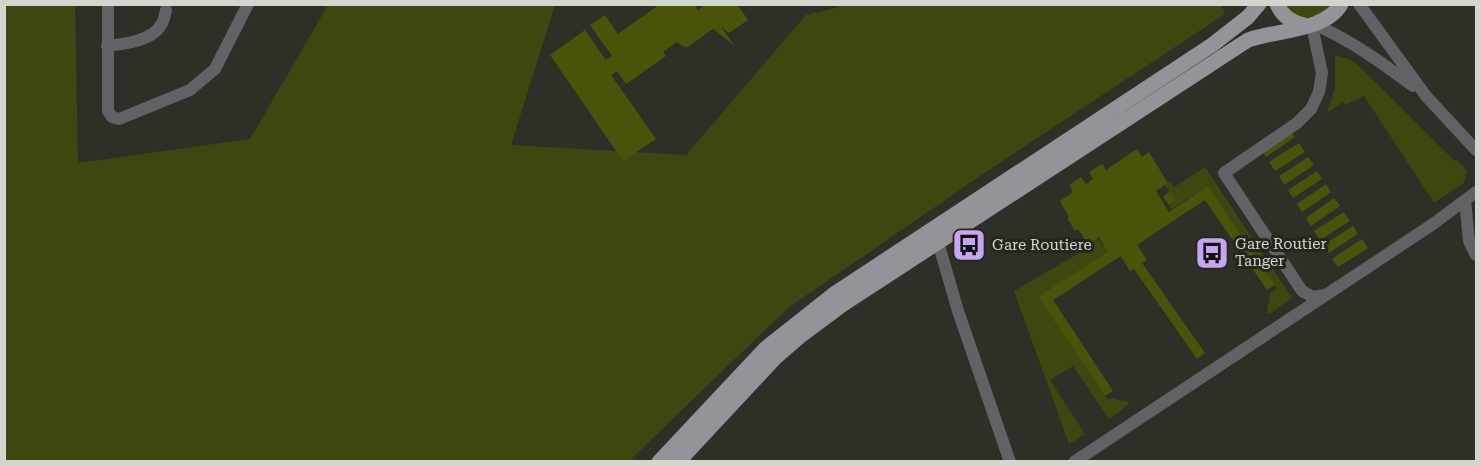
<svg xmlns="http://www.w3.org/2000/svg" width="1481" height="466" font-family="'Roboto Serif',serif">
<style>
.green{fill:#3f4610}
.building{fill:#4b5209}
.lines{fill:none;stroke-linecap:round;stroke-linejoin:round}
.minor{stroke:#636165;stroke-width:12}
.major{stroke:#95929a;stroke-width:15}
.labels{text-anchor:middle;stroke-width:6;stroke-linejoin:round;paint-order:stroke}
.poi-label{font-size:15px;fill:#d3d5cf;stroke:#25261e;text-anchor:start}
</style>
<rect width="100%" height="100%" fill="#2e3027"/>
<path class="green" d="M851 4H1221L1225 14 986 172 788 308 629 461 5 462 4 5H75L78 163 250 139 328 5H555L511 145 686 155 806 15Z
M1285 5H1335C1332 8 1328 13 1324 15 1312 24 1292 17 1285 5Z
M1335 55 1351 60 1359 66 1455 161 1457 160 1467 171 1464 183 1435 202 1433 201 1364 96 1346 105 1343 102 1327 113 1335 88Z
M1205 167 1292 298 1269 314 1267 312 1270 294 1277 288 1208 186 1172 209 1169 205 1176 200 1165 185 1170 181 1174 187Z
M1098 239 1107 252 1039 298 1107 399 1113 398 1128 402 1129 404 1109 419 1073 366 1050 380 1085 434 1069 444 1014 291 1076 255Z"/>
<path class="building" d="M660 4H694L698 10 704 6 703 4H737L748 20 729 33 721 27 734 45 713 29 686 48 677 42 663 52 666 56 626 84 617 71 611 75 656 139 623 161 550 55 585 30 606 60 612 56 590 25 605 15 618 34Z
M1290 130 1295 137 1266 157 1261 149Z
M1299 143 1305 152 1275 171 1269 162Z
M1137 149 1142 157 1149 152 1168 183 1156 191 1169 212 1208 186 1275 285 1267 290 1205 200 1137 245 1147 260 1142 263 1205 353 1197 359 1134 269 1130 271 1121 256 1053 300 1113 391 1105 396 1038 297 1107 252 1099 237 1089 245 1078 229 1075 231 1067 218 1069 217 1060 201 1073 192 1069 185 1081 177 1086 184 1093 179 1089 172 1102 164 1106 170Z
M1308 157 1314 165 1284 185 1279 176Z
M1317 171 1322 179 1293 198 1288 190Z
M1326 184 1331 192 1302 212 1297 204Z
M1170 191 1176 200 1169 205 1163 197Z
M1334 198 1340 206 1311 226 1306 218Z
M1344 212 1350 221 1320 240 1314 231Z
M1353 226 1358 234 1329 253 1323 245Z
M1362 239 1368 248 1338 267 1332 259Z"/>
<g class="lines">
<path class="minor" d="M108 4V111L112 117 119 119 190 90 215 69 248 4
M1359 4 1426 96 1476 150
M1316 25C1352 41 1382 63 1413 86
M1312 26 1322 73 1319 92 1311 109 1297 123 1224 173 1302 291 1313 297 1325 295
M107 46C123 44 152 41 161 25 164 21 165 15 166 10
M1465 200 1469 241 1476 255
M938 242 958 311 1010 462
M1074 462 1433 224 1476 192"/>
<path class="major" d="M1277 4C1283 18 1294 23 1307 26
M659 462 766 348 834 294 1212 45 1248 17 1259 4
M678 462 776 357 799 337 842 305 1248 40C1276 30 1326 31 1341 4"/>
</g>
<defs>
<g id="bus-square" transform="scale(1.725)"><rect x="-9" y="-9" width="18" height="18" rx="4" fill="#c6a6f0" stroke="#25261e"/><path d="M-5-6H5V4H4V6H2V4H-2V6H-4V4H-5ZM-3.5-4V0h7V-4ZM-3.5 1.2v1.5H-2V1.2ZM2 1.2v1.5H3.5V1.2Z" fill="#111"/></g>
</defs>
<g fill-rule="evenodd">
<use href="#bus-square" x="969" y="245"/>
<use href="#bus-square" x="1212" y="253"/>
</g>
<g class="labels">
<g class="poi-label">
<text x="1235" y="249">Gare Routier<tspan x="1235" dy="17">Tanger</tspan></text>
<text x="992" y="250">Gare Routiere</text>
</g>
</g>
<rect width="1481" height="466" fill="none" stroke="#d3d5cf" stroke-width="12"/>
</svg>
